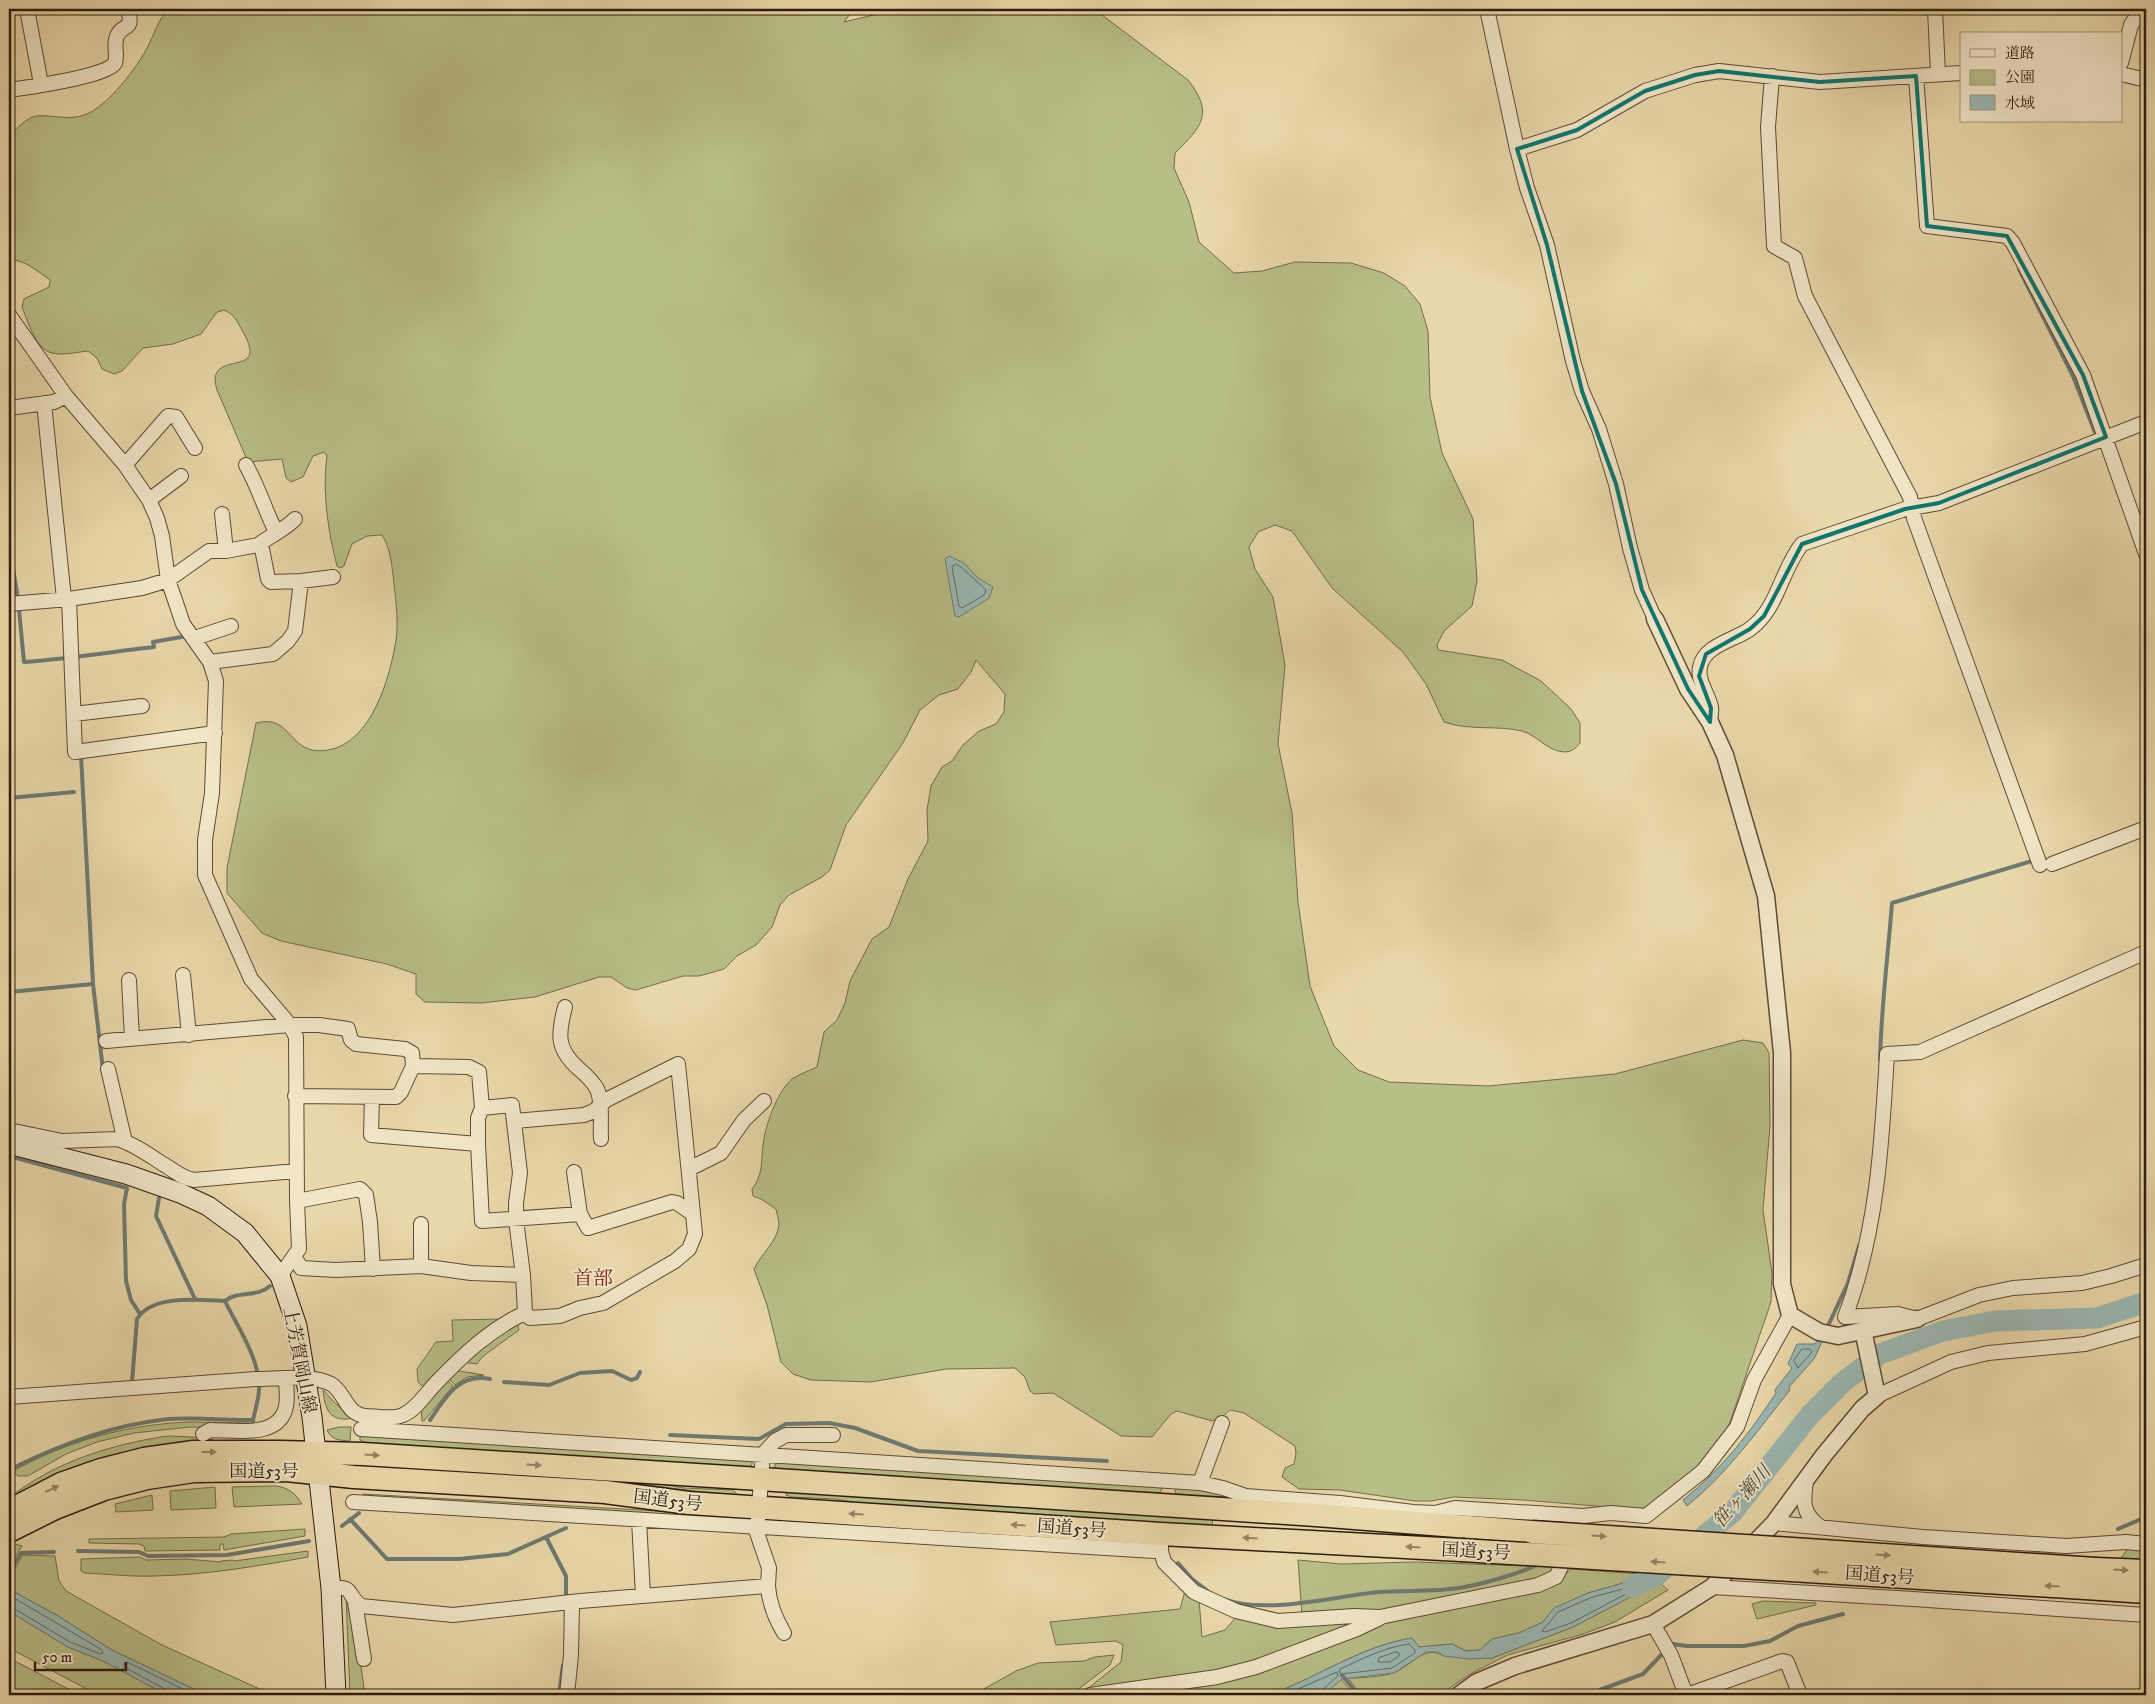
<svg xmlns="http://www.w3.org/2000/svg" width="2155" height="1704" font-family="'IM FELL DW Pica','Noto Serif JP',serif">
<style>
.green{fill:#b8be88;stroke:#736d4a}
.water{fill:#9bb8b3;stroke:#6f7a71}
.lines{fill:none;stroke-linecap:round;stroke-linejoin:round}
.shore{stroke:#646a60;stroke-width:1}
.stream{stroke:#6f7a71;stroke-width:4}
.river{stroke:#9bb8b3;stroke-width:21}
.minor-casing{stroke:#5d4b34;stroke-width:16}
.tertiary-casing{stroke:#5d4b34;stroke-width:19}
.secondary-casing{stroke:#2e1c0d;stroke-width:21}
.trunk-casing{stroke:#2e1c0d;stroke-width:25}
.minor{stroke:#f1e6c8;stroke-width:14}
.tertiary{stroke:#f1e6c8;stroke-width:16}
.secondary{stroke:#f1e6c8;stroke-width:19}
.trunk{stroke:#e9d8ab;stroke-width:22}
.trunk-bridge-casing{stroke:#2e1c0d;stroke-width:25;stroke-linecap:butt}
.trunk-bridge{stroke:#e9d8ab;stroke-width:22}
.oneway{fill:#958364}
.marked{fill:none;stroke:#0f766e;stroke-width:4;stroke-linejoin:round}
.labels{text-anchor:middle;stroke-width:4;stroke-linejoin:round;paint-order:stroke}
.street-label{font-size:18px;fill:#2e1c0d;stroke:#f1e6c8}
.water-label{font-size:19px;font-style:italic;fill:#4f4b3f;stroke:#f1e6c8}
.quarter-label{font-size:20px;fill:#7a1f14;stroke:#f1e6c8}
</style>
<rect width="100%" height="100%" fill="#e9d8ab"/>
<filter id="stains"><feTurbulence type="fractalNoise" baseFrequency=".004" numOctaves="4"/><feColorMatrix values="0 0 0 0 .2 0 0 0 0 .09 0 0 0 0 .02 0 0 0 .5 -.17"/></filter>
<radialGradient id="worn" r=".72"><stop offset=".6" stop-color="#630" stop-opacity="0"/><stop offset="1" stop-color="#630" stop-opacity=".3"/></radialGradient>
<path class="green" d="M168 9H854L844 22 899 9H1085L1098 12 1188 80C1215 114 1201 127 1175 153L1174 168 1189 202 1199 242 1234 273 1262 271 1295 262 1351 263 1384 273 1405 286 1420 304 1428 331 1430 397 1442 453 1473 519 1477 581 1472 606 1444 631 1437 645 1438 650 1502 660 1541 681 1571 709 1580 723V743C1576 748 1572 752 1564 752 1547 751 1537 735 1522 731 1496 725 1470 731 1444 722L1426 684 1403 652 1332 588 1292 531 1275 525 1258 532 1249 547 1255 569 1273 597 1285 665 1278 744 1292 813 1298 902 1310 986 1334 1046 1358 1070 1389 1082 1488 1086 1615 1074 1743 1040 1763 1043 1769 1053 1770 1126 1763 1210 1772 1273 1771 1302 1729 1425 1700 1467 1656 1507 1632 1509 1523 1500 1454 1497 1431 1501H1415L1340 1490 1299 1489 1282 1477 1285 1468 1294 1464 1296 1453 1295 1446 1244 1413 1230 1410 1221 1418 1212 1421 1177 1411 1171 1414 1152 1437 1121 1436 1053 1393 1034 1394 1030 1391 1025 1377 1015 1368 946 1369 871 1382 811 1380 793 1374 781 1362 767 1305 754 1269C761 1254 777 1242 779 1225 779 1220 777 1214 776 1209L761 1199 753 1196 752 1189C763 1176 761 1162 763 1145 765 1126 777 1092 792 1079 799 1074 809 1071 817 1067L824 1032 837 1020 845 1003 850 981 872 939 889 927 908 879 928 841 927 810 931 786 942 767 952 761 963 745 979 731 996 724 1004 712 1005 694 976 660 971 672 958 689 939 695 920 710 903 743 846 825 830 870 822 877 789 895 780 905 772 927 756 945 737 956 724 969 699 976H683L636 990 627 988 611 977H599L535 997 481 1003 425 1002 416 994V974L387 964 281 941 262 933 227 893V868L256 723C294 713 287 757 328 750 372 743 390 677 396 640 399 619 395 595 393 575 391 560 390 548 382 535L367 536 352 544 344 566 340 568 337 566C328 531 322 491 327 456L324 452 313 456 303 477 291 482 286 478 282 459 248 462 217 390C216 387 215 382 215 378 219 352 269 377 242 330 237 321 234 314 224 310L217 312 201 334 173 344 143 348 122 371 114 374 102 369 97 358 88 351C77 352 62 356 52 353 35 349 28 321 22 307L24 299 49 287 50 280C37 271 24 259 9 260V135C16 130 23 122 30 118 44 111 67 123 87 114 108 105 138 67 148 46 155 33 158 20 168 9Z
M502 1319 425 1389 418 1382 417 1369 436 1342 453 1341 452 1320Z
M517 1322 519 1330 482 1357 477 1364 468 1363 466 1358Z
M459 1371 484 1375 467 1377 455 1385 447 1377 453 1372Z
M446 1379 453 1386 424 1421H422L421 1406Z
M323 1390 336 1404 354 1418C330 1423 325 1410 323 1390Z
M190 1422 250 1423V1428L190 1427 134 1433 97 1442 66 1454 28 1476H18L13 1471C66 1441 129 1424 190 1422Z
M339 1427H351L350 1441C340 1440 332 1441 327 1430Z
M360 1434 752 1460V1465L748 1468 365 1443 360 1440Z
M168 1436 192 1437 214 1440C178 1444 140 1447 104 1457 70 1466 40 1482 9 1498 54 1462 112 1444 168 1436Z
M779 1462 1164 1484 1160 1493 1154 1495 1013 1484 779 1469 775 1468V1464Z
M635 1479 684 1488 733 1490 737 1494 734 1496 607 1480Z
M276 1486C289 1488 295 1493 302 1504L234 1507 232 1487Z
M1180 1486C1193 1490 1229 1493 1236 1499L1176 1495 1175 1490Z
M215 1487 216 1508 171 1510 170 1491Z
M786 1490 1213 1515 1212 1528 891 1509 836 1499 792 1497 786 1495Z
M363 1494 745 1516 751 1521 360 1498Z
M152 1495 153 1510 116 1512 115 1504Z
M305 1529V1536L224 1550 223 1544H220V1550L145 1551 144 1546 139 1544 89 1543V1539L224 1537 231 1534Z
M9 1542 22 1546 9 1567Z
M2128 1548 2146 1549V1561L2120 1560Z
M308 1551V1557C258 1566 206 1575 155 1576 132 1577 108 1574 85 1573L81 1571V1559L140 1557 146 1560 186 1559 221 1562V1561L233 1560 234 1561Z
M23 1555 55 1556 59 1581 66 1591 162 1645 273 1695H206L112 1650 58 1616 9 1589V1579Z
M1298 1560 1341 1564 1415 1562 1553 1567 1550 1574 1536 1582 1381 1613 1302 1616Z
M1571 1569 1641 1574 1620 1584 1588 1593 1555 1608 1543 1622 1519 1633 1492 1639 1480 1650 1466 1651 1452 1644 1419 1647 1412 1638C1361 1646 1317 1678 1269 1695H1113L1219 1681 1382 1621 1558 1581Z
M1660 1583 1668 1590 1615 1622 1583 1634 1508 1655 1472 1673 1439 1695H1361L1348 1678C1360 1678 1384 1677 1395 1672 1412 1665 1425 1644 1444 1656L1492 1658 1573 1627 1633 1595Z
M1185 1591 1199 1599 1202 1637 1225 1630 1237 1616 1353 1620 1355 1626 1216 1673 1082 1693 1121 1662 1123 1645 1116 1641 1056 1645 1050 1622 1180 1609Z
M346 1595 353 1610 365 1695H350Z
M1763 1601 1816 1603V1605L1757 1619 1752 1604Z
M9 1611 68 1647 103 1661 167 1695H98L9 1648Z
M1114 1655 1110 1665 1072 1694 973 1695 1016 1671 1038 1663 1084 1661 1095 1657Z
M9 1658 80 1695H21L9 1692Z
M1341 1679 1354 1695H1323Z"/>
<path class="water" d="M949 556 964 563 978 578 993 587 989 598 959 617 955 616 945 559Z
M1817 1341 1822 1342 1814 1359 1789 1387 1790 1390C1757 1431 1728 1473 1687 1506L1683 1500C1721 1470 1749 1434 1776 1393L1775 1390 1792 1368 1788 1364 1797 1344H1815Z
M1641 1574 1671 1576 1573 1627 1492 1658 1469 1659 1444 1656 1438 1652H1426L1394 1673 1342 1679 1323 1695H1269C1317 1678 1361 1646 1412 1638L1419 1647 1452 1644 1466 1651 1480 1650 1492 1639 1519 1633 1543 1622 1554 1608 1588 1593 1620 1584Z
M9 1589 58 1616 112 1650 206 1695H167L103 1661 68 1647 9 1611Z"/>
<g class="lines">
<path class="shore" d="M956 564 961 567 986 590 984 595 962 608 959 606 952 567Z
M1802 1349H1810L1812 1352 1798 1368 1794 1361Z
M1642 1580 1646 1581 1645 1584 1571 1623 1545 1632 1542 1631 1558 1612 1590 1598 1622 1589Z
M9 1595 102 1650 103 1653 100 1654 70 1642 13 1608 9 1607
M1409 1644 1415 1650V1653L1392 1668 1342 1674 1339 1672 1340 1669C1362 1659 1385 1647 1409 1644Z
M1396 1652 1399 1653V1656L1390 1662H1378L1379 1658Z
M167 1695 165 1689 124 1667V1663L127 1662 195 1695
M1284 1695 1337 1672 1338 1676 1322 1690 1320 1695"/>
<path class="stream" d="M2019 269 2073 376 2096 435 2092 437
M9 544 18 599 24 662C67 659 110 652 154 647L153 642 187 636
M81 755 93 984 103 1070
M9 798 74 792
M9 992 93 984
M1880 1061C1881 1008 1888 956 1892 903L2035 860
M9 1156 127 1188 124 1204 126 1281 131 1300 140 1314
M159 1198 156 1216 195 1299
M225 1301C237 1326 258 1356 259 1385 260 1400 253 1413 252 1428
M1827 1328 1848 1283 1859 1246
M132 1382 137 1319C152 1294 200 1300 225 1301 238 1290 257 1298 270 1286
M504 1382 549 1385 580 1373 612 1371 631 1380 637 1378 640 1372
M430 1420C446 1397 458 1373 490 1379
M670 1435 759 1439 786 1424 829 1423 855 1428 918 1451 1107 1461
M9 1470C55 1447 109 1426 161 1420 191 1416 222 1421 252 1420
M350 1519 387 1559H459L508 1554 566 1528
M342 1526 359 1513
M2118 1529 2146 1517
M546 1537 566 1576V1599
M78 1551 139 1552 148 1556 227 1555 309 1541
M1178 1563 1192 1579 1209 1592
M9 1573 21 1553 54 1552
M1224 1599C1266 1615 1335 1596 1379 1592 1406 1590 1433 1592 1459 1588 1484 1584 1517 1574 1540 1564
M1669 1646 1672 1644 1687 1646H1744L1770 1641 1798 1626 1843 1614
M1342 1675 1358 1695
M559 1695 563 1665
M1586 1695 1643 1674 1665 1651"/>
<path class="river" d="M1632 1587 1657 1575 1732 1513 1810 1415 1842 1383 1880 1354 1943 1331 1995 1321 2097 1318 2146 1302"/>
<g class="minor-casing">
<path id="minor" d="M27 9 41 84
M1487 9 1517 149 1527 188 1547 245 1573 361 1582 391 1599 429 1616 484 1630 548 1642 590 1655 619
M1935 9 1938 74
M2121 63 2131 25 2137 16 2146 15
M2121 74 2146 80
M1772 76 1768 127 1774 246 1795 258 1805 296 1910 497 1914 518 2040 865
M1916 76 1927 226 2007 236 2013 243 2083 375 2146 554
M9 90C25 88 109 76 115 63 118 55 113 45 117 36 123 22 134 33 128 9
M1517 149 1577 130 1645 91 1695 75 1719 71 1820 82 1961 73
M9 315 66 396 125 465 149 500 157 518 162 536 168 580 176 603 183 624 210 662 216 681 212 793 205 840V875L251 979 290 1025 296 1037 297 1201 299 1249 280 1276
M44 403 64 599
M9 408 54 402 66 396
M125 465 168 416 176 417 195 448
M246 465C258 486 265 510 276 532
M149 500 181 476
M222 514 226 551
M258 545C270 536 284 530 295 519
M69 599 75 752 215 733
M9 604 69 599 142 588 168 580 209 551H226L258 545 262 549 268 579 271 582 301 581 333 577
M195 638 231 626
M210 662 273 654 288 641 295 631 301 581
M74 714 142 706
M1710 722C1710 718 1712 712 1711 707 1708 693 1697 681 1700 667 1704 645 1735 640 1750 629 1778 609 1781 570 1802 544L1905 509 1939 503 2146 422
M2052 864 2146 828
M2146 952 1920 1052 1887 1054C1882 1143 1877 1233 1845 1317L1898 1314 1917 1319 1979 1295 2013 1288 2082 1283 2111 1276 2146 1265
M183 975 189 1035
M129 980 132 1039
M565 1007C558 1034 556 1049 579 1069 586 1075 592 1080 597 1089 603 1102 600 1124 601 1139
M106 1041 290 1025H319L348 1029 351 1040 356 1044 405 1049 412 1053 413 1066 469 1067 479 1072 482 1108 512 1105 520 1173 516 1203V1220L523 1275 525 1313 530 1318 560 1316 580 1308 603 1303 675 1261 689 1249 695 1234 678 1064 606 1100 594 1111 584 1115 515 1121
M108 1069 125 1142
M295 1096 396 1097 401 1092 413 1066
M372 1097 371 1135 478 1144 482 1221 580 1214 588 1228 672 1202 677 1203 693 1214
M9 1130 62 1141 118 1139C134 1144 149 1155 163 1164 174 1170 181 1178 194 1180L296 1171
M478 1144V1118L482 1108
M689 1169 721 1153 744 1120 764 1101
M574 1172 580 1214
M297 1201 360 1189 366 1195 370 1222 373 1269
M421 1224V1266
M294 1256 301 1268 336 1270 421 1266 471 1273 523 1275
M1877 1396 1951 1362 1988 1353 2085 1344 2146 1327
M9 1397 256 1379C276 1379 313 1374 331 1384 346 1393 345 1414 366 1416 378 1416 392 1420 403 1415 417 1409 426 1393 436 1383 462 1356 490 1329 525 1313
M361 1429 1200 1483 1223 1488 1246 1496 1340 1503 1413 1512 1435 1513 1455 1508 1583 1516
M203 1434 210 1430C235 1430 280 1439 286 1406 288 1398 286 1387 286 1378
M1806 1481C1803 1503 1802 1514 1821 1527
M1200 1483 1222 1423
M353 1502 1154 1551H1161V1534
M639 1520 643 1595
M1578 1523 1583 1516 1611 1513 1646 1516 1703 1471 1737 1427 1754 1380 1790 1315
M1774 1523 1923 1537 2066 1546 2126 1542 2146 1544
M1161 1551 1164 1562 1194 1592 1236 1611 1278 1621 1354 1616 1380 1617 1538 1585 1556 1577 1569 1550
M768 1586C769 1603 775 1618 784 1633
M1712 1587 1913 1599 2146 1615
M331 1588C356 1586 345 1594 361 1606L453 1615 580 1601 768 1586 769 1568 757 1533 763 1454 775 1441 786 1435H833
M355 1602 364 1659
M1653 1624 1671 1655 1686 1695
M567 1695 571 1655 572 1603
M1090 1695 1217 1677 1256 1667 1357 1629 1380 1618
M1687 1695 1782 1661 1787 1662 1800 1695"/>
</g>
<g class="tertiary-casing">
<path id="tertiary" d="M1655 619 1688 689 1710 722 1725 755 1766 896 1782 1053V1284L1790 1315 1819 1332 1838 1336 1917 1319
M1459 1695 1477 1682 1515 1666 1653 1624 1712 1587 1774 1523 1824 1455 1862 1409 1877 1396 1863 1330"/>
</g>
<g class="secondary-casing">
<path id="secondary" d="M9 1144 126 1174 180 1193 208 1206 245 1233 280 1276 297 1326 312 1417 331 1588 336 1695"/>
</g>
<g class="trunk-casing">
<path id="trunk" d="M9 1511 61 1484 101 1470 144 1459 194 1452H280L363 1454 760 1479 1316 1515 1532 1532
M9 1531 55 1508 104 1489 147 1478 194 1471 286 1470 354 1477 605 1492 689 1503 1161 1534 1461 1550
M2096 1569 2146 1571
M2101 1589 2146 1592"/>
</g>
<use href="#minor" class="minor"/>
<use href="#tertiary" class="tertiary"/>
<use href="#secondary" class="secondary"/>
<use href="#trunk" class="trunk"/>
<g class="trunk-bridge-casing">
<path id="trunk-bridge" d="M1532 1532 2096 1569
M1461 1550 2101 1589"/>
</g>
<use href="#trunk-bridge" class="trunk-bridge"/>
</g>
<defs><path id="oneway-solid" d="M-6-.8H1V-3.2L6.5 0L1 3.2V.8H-6Z" transform="scale(1.25)"/></defs>
<g class="oneway">
<use href="#oneway-solid" transform="translate(209 1452)"/>
<use href="#oneway-solid" transform="translate(372 1455) rotate(4)"/>
<use href="#oneway-solid" transform="translate(534 1465) rotate(4)"/>
<use href="#oneway-solid" transform="translate(52 1489) rotate(-25)"/>
<use href="#oneway-solid" transform="translate(856 1514) rotate(-176)"/>
<use href="#oneway-solid" transform="translate(1018 1525) rotate(-176)"/>
<use href="#oneway-solid" transform="translate(1599 1536) rotate(4)"/>
<use href="#oneway-solid" transform="translate(1250 1538) rotate(-177)"/>
<use href="#oneway-solid" transform="translate(1413 1547) rotate(-177)"/>
<use href="#oneway-solid" transform="translate(1883 1555) rotate(4)"/>
<use href="#oneway-solid" transform="translate(1658 1562) rotate(-176)"/>
<use href="#oneway-solid" transform="translate(2121 1570) rotate(3)"/>
<use href="#oneway-solid" transform="translate(1820 1572) rotate(-176)"/>
<use href="#oneway-solid" transform="translate(2052 1586) rotate(-176)"/>
</g>
<path class="marked" d="M1719 71 1820 82 1916 76 1927 226 2007 236 2083 375 2106 437 1939 503 1905 509 1802 544 1764 616 1750 629 1706 654 1699 676 1711 708 1710 722 1688 689 1642 590 1616 484 1582 391 1547 245 1517 149 1577 130 1645 91 1695 75Z"/>
<g class="labels">
<g class="street-label">
<text transform="translate(300 1360) rotate(79)" y="6">上芳賀岡山線</text>
<text x="264" y="1477">国道53号</text>
<text transform="translate(668 1500) rotate(7)" y="6">国道53号</text>
<text transform="translate(1072 1528) rotate(4)" y="6">国道53号</text>
<text transform="translate(1476 1551) rotate(3)" y="6">国道53号</text>
<text transform="translate(1880 1575) rotate(4)" y="6">国道53号</text>
</g>
<g class="water-label">
<text transform="translate(1741 1496) rotate(-48)" y="7">笹ヶ瀬川</text>
</g>
<g class="quarter-label">
<text x="593" y="1285">首部</text>
</g>
</g>
<rect width="2155" height="1704" fill="none" stroke="#e9d8ab" stroke-width="30"/>
<rect x="10" y="10" width="2135" height="1684" fill="none" stroke="#2e1c0d" stroke-width="2.5"/>
<rect x="15" y="15" width="2125" height="1674" fill="none" stroke="#2e1c0d"/>
<rect x="1960" y="32" width="162" height="90" fill="#f1e6c8" stroke="#a3957d"/>
<rect x="1970" y="49" width="25" height="8" fill="#f1e6c8" stroke="#a3957d"/>
<text x="2005" y="58" font-size="15" fill="#2e1c0d">道路</text>
<rect x="1970" y="70" width="25" height="15" fill="#b8be88" stroke="#a3957d"/>
<text x="2005" y="82" font-size="15" fill="#2e1c0d">公園</text>
<rect x="1970" y="95" width="25" height="15" fill="#9bb8b3" stroke="#a3957d"/>
<text x="2005" y="108" font-size="15" fill="#2e1c0d">水域</text>
<path d="M35 1662v8h91v-8" fill="none" stroke="#2e1c0d" stroke-width="2.5"/>
<text x="42" y="1662" font-size="15" fill="#2e1c0d" stroke="#f1e6c8" stroke-width="4" paint-order="stroke">50 m</text>
<rect width="100%" height="100%" filter="url(#stains)"/>
<rect width="100%" height="100%" fill="url(#worn)"/>
</svg>
